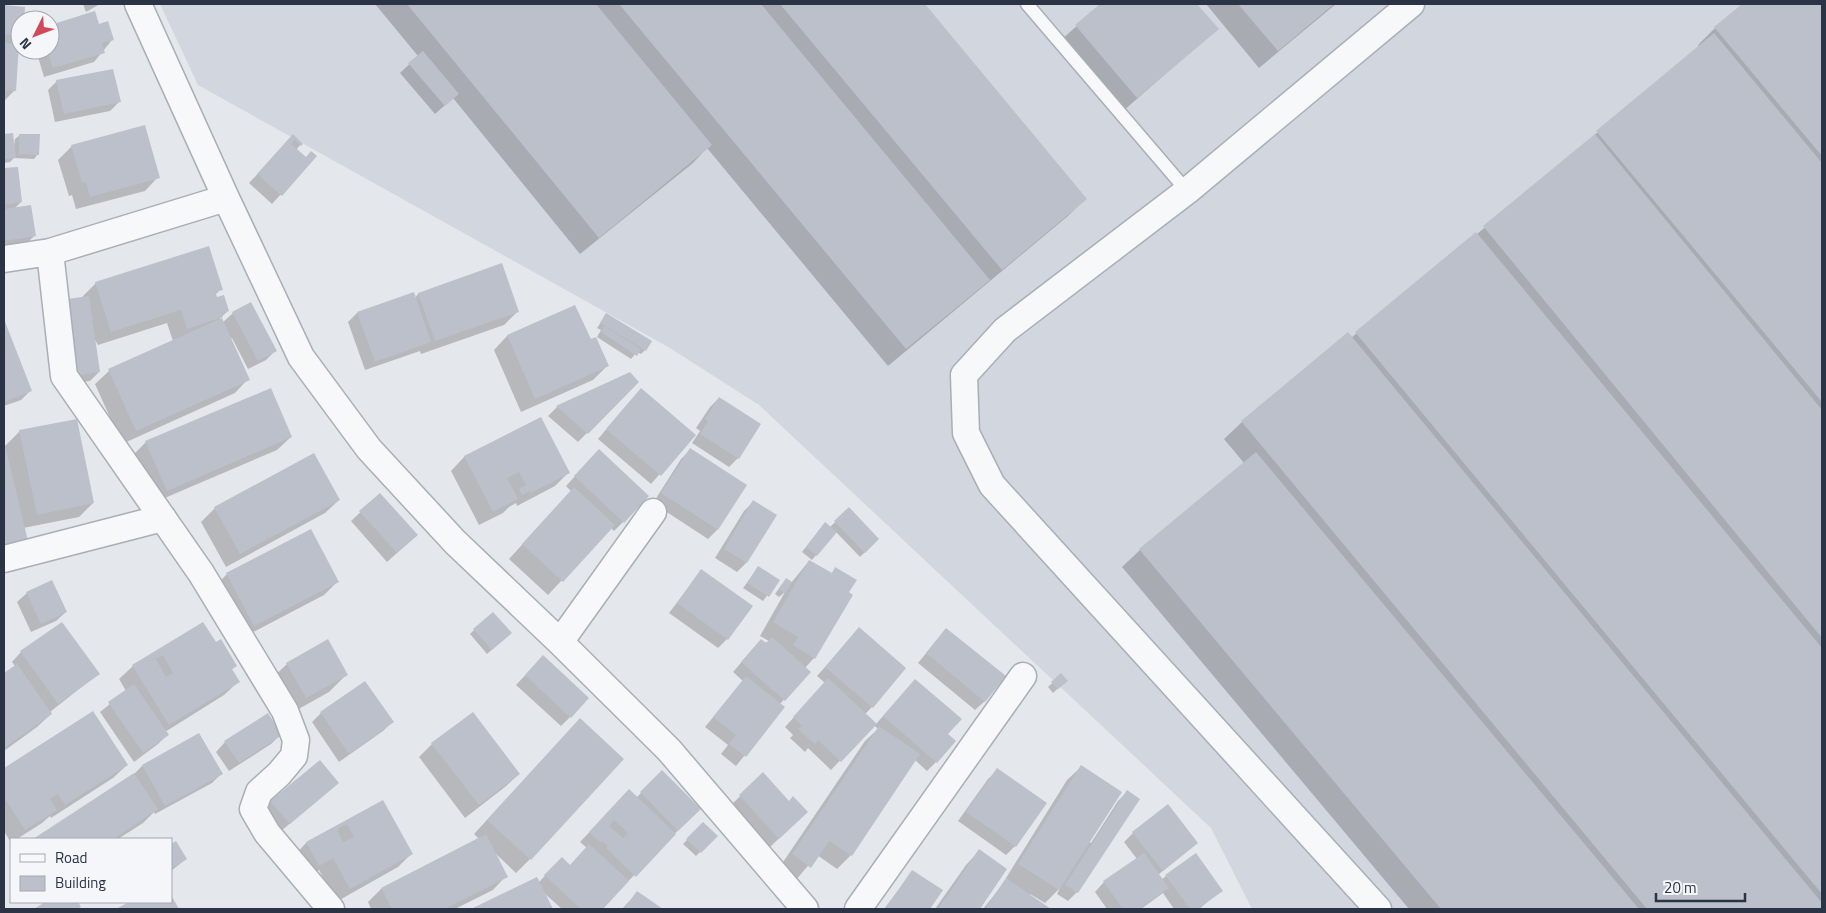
<svg xmlns="http://www.w3.org/2000/svg" width="1826" height="913" font-family="'Titillium Web',sans-serif">
<style>
.built{fill:#d2d6de}
.shadow{fill:#0003}
.building{fill:#bbc0ca;fill-rule:evenodd}
.lines{fill:none;stroke-linecap:round;stroke-linejoin:round}
.lane-casing{stroke:#a9aeb7;stroke-width:15}
.street-casing{stroke:#a9aeb7;stroke-width:29}
.lane{stroke:#f7f8fa;stroke-width:12}
.street{stroke:#f7f8fa;stroke-width:26}
</style>
<rect width="100%" height="100%" fill="#e4e7ec"/>
<path class="built" d="M160 4H1822V909H1252L1211 828 759 405 670 348 198 85Z"/>
<path class="shadow" d="M83 4H100L86 12Z
M375 4H923L1085 199 1068 216 888 366 707 148 693 163 580 254 453 98 435 114 400 73 418 56Z
M1102 4H1196L1217 29 1123 111 1062 39Z
M1206 4H1336L1259 68Z
M1744 4H1822V909H1409L1122 567 1140 550 1244 463 1224 439 1242 422 1351 338 1477 234 1699 47 1698 45 1715 28Z
M4 6 24 8 23 20H20V36L11 45 14 91 5 100Z
M98 25 112 40 94 62 44 77 36 50H50V27Z
M57 81 119 102 110 111 55 122 48 90Z
M4 135H12L14 147 15 139 20 135 38 154 34 159 14 158 10 162 4 163Z
M293 136 301 144 296 150 305 158 315 157 272 204 249 183Z
M72 146 158 177 145 191 76 209 72 195 69 196 58 160Z
M16 168 21 202 14 209 34 236 25 245 4 248V170Z
M502 265 518 311 504 325 421 354 420 351 365 370 348 322 357 313 415 298 418 294Z
M96 283 221 289 215 295 228 311 220 318 222 323 233 313 275 351 266 360 248 369 232 338 230 339 248 379 235 393 122 444 95 384 109 371 173 341 167 323 98 345 94 338 99 372 90 381 63 385 82 297Z
M575 307 590 341 607 366 593 380 521 412 494 350 507 336Z
M606 315 645 350 641 354 637 352 631 359 597 337 601 330 597 328Z
M4 322 31 390 21 400 4 406Z
M637 382 578 442 548 416 557 407Z
M719 398 738 458 729 467 692 443 700 431 696 428 710 407Z
M632 399 694 435 651 484 598 439Z
M540 418 569 472 555 486 517 506 516 503 509 507 503 513 479 525 451 471 464 457Z
M20 431 93 503 79 517 23 528 4 556V443V447Z
M291 437 277 450 153 503 132 456 146 442Z
M690 450 745 486 717 530 708 539 653 503 681 459Z
M590 460 623 522 614 531 611 528 548 595 509 559 571 491 566 486Z
M380 494 407 544 387 562 351 521Z
M339 500 325 513 226 567 201 522 215 508Z
M753 502 746 563 737 572 715 558 744 511Z
M849 509 878 539 860 557 836 532 812 560 802 552 821 528 830 527Z
M809 561 831 574 835 569 814 658 805 668 809 672 780 704 784 707 736 766 721 754 728 745 705 727 743 681 733 672 752 650 769 641 760 636 785 592 779 597 775 594 782 584 791 583Z
M758 568 778 581 763 601 743 588Z
M701 571 727 639 718 648 669 613Z
M227 574 337 582 324 595 240 639 213 588Z
M27 593 66 612 56 621 31 632 17 602Z
M203 624 215 644 236 666 231 670 238 682 224 695 165 732 167 735 158 744 134 762 100 712 126 691 119 679 133 666Z
M859 629 872 707 865 714 876 724 906 690 947 734 936 762 927 771 915 760 851 855 837 869 817 855 796 880 779 868 865 741 878 729 874 725 831 770 808 748 805 752 790 738 793 735 785 727 825 683 817 676Z
M946 629 985 701 975 710 918 663Z
M474 630 506 637 487 654 470 634Z
M327 641 346 675 329 692 288 715 269 681 287 664Z
M21 652 98 674 50 712 51 714 37 727 4 751V674L15 666 12 662Z
M534 666 570 717 561 726 516 685Z
M1061 675 1066 681 1053 693 1048 687Z
M93 712 127 765 113 778 51 818 50 816 42 823 17 839H11V843L4 831V770Z
M321 713 392 722 383 731 339 762 312 722Z
M566 734 530 859 516 873 495 853 506 876 493 890 455 909H371L368 902 381 889 479 839 474 834Z
M199 735 221 774 212 783 155 814 154 812 143 823 118 839H35L133 775 142 766Z
M280 735 271 744 229 771 216 752 225 742Z
M432 744 519 774 505 787 465 818 419 757Z
M1081 767 1089 842 1091 843 1118 801 1127 792 1077 892 1068 901 1057 894 1060 888 1045 903 1030 894 1029 896 1048 909H983L1007 879 1006 878 1067 780Z
M998 770 1015 846 1006 855 958 821 988 779Z
M662 772 699 809 601 909H562L544 893 552 909H474L537 878 539 882 562 858 570 866 587 848 580 842 620 800 636 798Z
M763 774 797 821 770 847 731 805Z
M337 783 280 832 262 811 271 802Z
M382 802 411 854 398 867 336 902 319 870 305 878 293 857 306 843Z
M703 824 716 836 696 856 683 844Z
M1133 833 1197 843 1158 875 1161 880 1166 876 1221 891 1199 909H1174L1163 893 1141 909H1107L1095 892 1104 882 1137 859 1124 842Z
M171 846 186 859 171 871Z
M979 851 1006 869 978 909H935L966 865Z
M913 871 941 891 928 909H884Z
M637 893 661 909H622Z
M48 902H77L80 907 77 909H34Z
M132 902H171L178 909H119Z"/>
<path class="building" d="M407 4H596L712 145 599 238Z
M619 4H761L990 280 906 349Z
M780 4H925L1087 199 1002 270Z
M1100 4H1197L1219 29 1137 98 1075 25Z
M1238 4H1334L1278 51Z
M1742 4H1822V156L1714 27Z
M4 5 25 7 24 20H20V35L4 34Z
M95 11 99 24 108 21 114 40 102 43 105 53 53 68 47 50H50V25Z
M1714 33 1822 163V402L1596 131Z
M4 43 19 44 16 91 4 90Z
M423 51 459 94 445 106 408 63Z
M113 69 121 102 64 114 56 80Z
M145 125 160 178 90 197 86 182 82 183 71 145Z
M13 133 16 158 4 159V134Z
M19 134H40L39 155 19 154Z
M293 134 303 144 301 146 295 140 291 144 306 157 311 151 317 156 282 196 257 174Z
M1595 134 1822 410V638L1483 226Z
M18 167 22 202 4 205V168Z
M31 205 36 236 4 241V209Z
M1476 232 1822 648V894L1355 332Z
M209 246 223 290 215 292 217 297 224 295 229 311 222 314 223 317 187 329 181 310 111 332 95 282Z
M502 263 519 312 435 341 418 293Z
M414 292 431 342 375 362 357 312Z
M89 296 100 372 72 376 60 300Z
M251 302 277 351 258 361 232 312Z
M575 305 591 339 596 337 609 366 535 399 507 335Z
M606 313 652 341 646 351 600 323Z
M222 318 250 380 136 431 108 369Z
M4 319 32 391 4 402Z
M604 326 641 349 637 356 601 332Z
M1348 332 1822 903V909H1647L1241 421Z
M630 372 639 382 588 434 556 406Z
M271 388 292 437 167 491 145 441Z
M641 388 696 435 661 476 606 429Z
M719 397 761 424 739 459 700 434 708 421 705 419Z
M541 417 570 473 531 493 530 491 522 495 519 489 526 485 519 472 507 478 518 499 493 512 464 456Z
M77 419 94 503 37 515 19 430Z
M4 441 28 541 4 546Z
M690 448 747 485 718 530 661 493Z
M599 449 649 496 624 523 574 476Z
M1256 452 1639 909H1441L1139 549Z
M314 453 340 500 240 554 214 507Z
M574 487 615 525 563 582 522 544Z
M380 493 418 535 397 553 359 511Z
M753 500 777 515 747 563 724 549Z
M849 507 879 539 865 553 834 521Z
M825 522 837 532 817 556 806 547Z
M311 529 339 582 254 626 226 573Z
M809 560 832 573 835 567 857 580 849 592 853 595 815 659 793 645 798 637 773 622Z
M758 566 780 580 769 597 747 583Z
M701 569 753 606 728 640 677 603Z
M786 578 792 582 785 594 779 589Z
M52 580 67 612 41 624 26 592Z
M493 612 512 633 492 650 473 629Z
M62 622 100 674 58 704 20 651Z
M203 622 216 642 221 639 237 666 232 669 240 682 169 725 132 665ZM163 655 173 673 166 677 156 659Z
M859 627 906 668 873 708 825 667Z
M946 628 1006 676 985 702 926 653Z
M772 637 811 672 785 701 741 662 761 639 766 643Z
M328 639 348 675 306 698 286 663Z
M543 655 589 698 571 718 525 675Z
M17 664 52 714 4 748V673Z
M1061 673 1068 681 1058 689 1051 682Z
M746 676 785 707 746 757 729 744 736 735 713 717Z
M828 678 877 724 841 762 818 740 815 744 798 729 802 726 793 717Z
M915 679 962 719 948 734 956 741 937 763 883 716Z
M365 681 394 722 349 754 320 712Z
M134 684 169 735 143 753 108 702Z
M93 711 128 765 65 805 58 794 50 799 57 810 25 830 4 797V768Z
M473 712 520 774 479 805 431 743Z
M268 713 282 735 239 763 224 741Z
M580 718 624 759 531 860 487 820Z
M879 726 920 754 852 856 829 841 811 868 792 854Z
M199 733 223 774 165 806 142 765Z
M320 760 339 783 290 824 270 801Z
M1081 765 1122 792 1059 890 1018 864Z
M997 768 1047 803 1016 847 966 812Z
M662 770 701 809 678 831 640 792Z
M763 772 789 801 793 796 808 812 779 839 739 795Z
M134 773 158 809 115 838 117 839H33Z
M629 789 676 834 636 877 606 848 608 846 602 841 601 843 589 832ZM614 820 628 833 623 838 609 826Z
M1127 790 1140 799 1078 893 1065 885Z
M383 800 413 854 350 889 333 858 319 866 306 842ZM347 824 354 837 343 842 337 829Z
M1168 804 1198 843 1163 871 1132 832Z
M703 822 718 836 701 853 686 839Z
M486 834 508 877 444 909H392L381 888Z
M176 841 187 859 171 869V844Z
M589 844 629 881 603 909H581L544 875 562 857 570 865Z
M979 849 1007 869 980 909H938Z
M1144 853 1169 888 1139 909H1123L1103 881Z
M1196 853 1223 891 1197 909H1190L1165 875Z
M912 870 943 890 930 909H885Z
M537 877 553 909H474L473 908Z
M1006 878 1051 909H985Z
M637 891 663 909H624Z
M171 895 179 909H116L129 902H171Z
M45 902H78L81 907 77 909H34Z"/>
<g class="lines">
<g class="lane-casing">
<path id="lane" d="M1027 4 1187 191"/>
</g>
<g class="street-casing">
<path id="street" d="M138 4 226 198 301 357 369 449 455 542 560 642 669 750 805 909
M50 252 64 376 201 573 285 711 296 740 294 756 279 774 259 792 253 809 267 833 331 909
M4 259 50 252 226 198
M4 559 163 518
M560 642 653 512
M858 909 1023 676
M1378 909 992 485 966 433 964 375 1005 330 1187 191 1411 4"/>
</g>
<use href="#lane" class="lane"/>
<use href="#street" class="street"/>
</g>
<rect width="1826" height="913" fill="none" stroke="#2b3445" stroke-width="10"/>
<rect x="10" y="838" width="162" height="65" fill="#f4f6f9" stroke="#a4a8b1"/>
<rect x="20" y="854" width="25" height="8" fill="#f7f8fa" stroke="#a4a8b1"/>
<text x="55" y="863" font-size="15" fill="#2b3445">Road</text>
<rect x="20" y="876" width="25" height="15" fill="#bbc0ca" stroke="#a4a8b1"/>
<text x="55" y="888" font-size="15" fill="#2b3445">Building</text>
<g transform="translate(35 35) rotate(228)"><circle r="24" fill="#f4f6f9" stroke="#a4a8b1"/>
<path d="M0-4L9 19L0 12L-9 19Z" fill="#d1495b"/>
<text y="-8" font-size="14" font-weight="bold" text-anchor="middle" fill="#2b3445">N</text>
</g>
<path d="M1656 893v8h89v-8" fill="none" stroke="#2b3445" stroke-width="2.5"/>
<text x="1664" y="893" font-size="15" fill="#2b3445" stroke="#f4f6f9" stroke-width="4" paint-order="stroke">20 m</text>
</svg>
